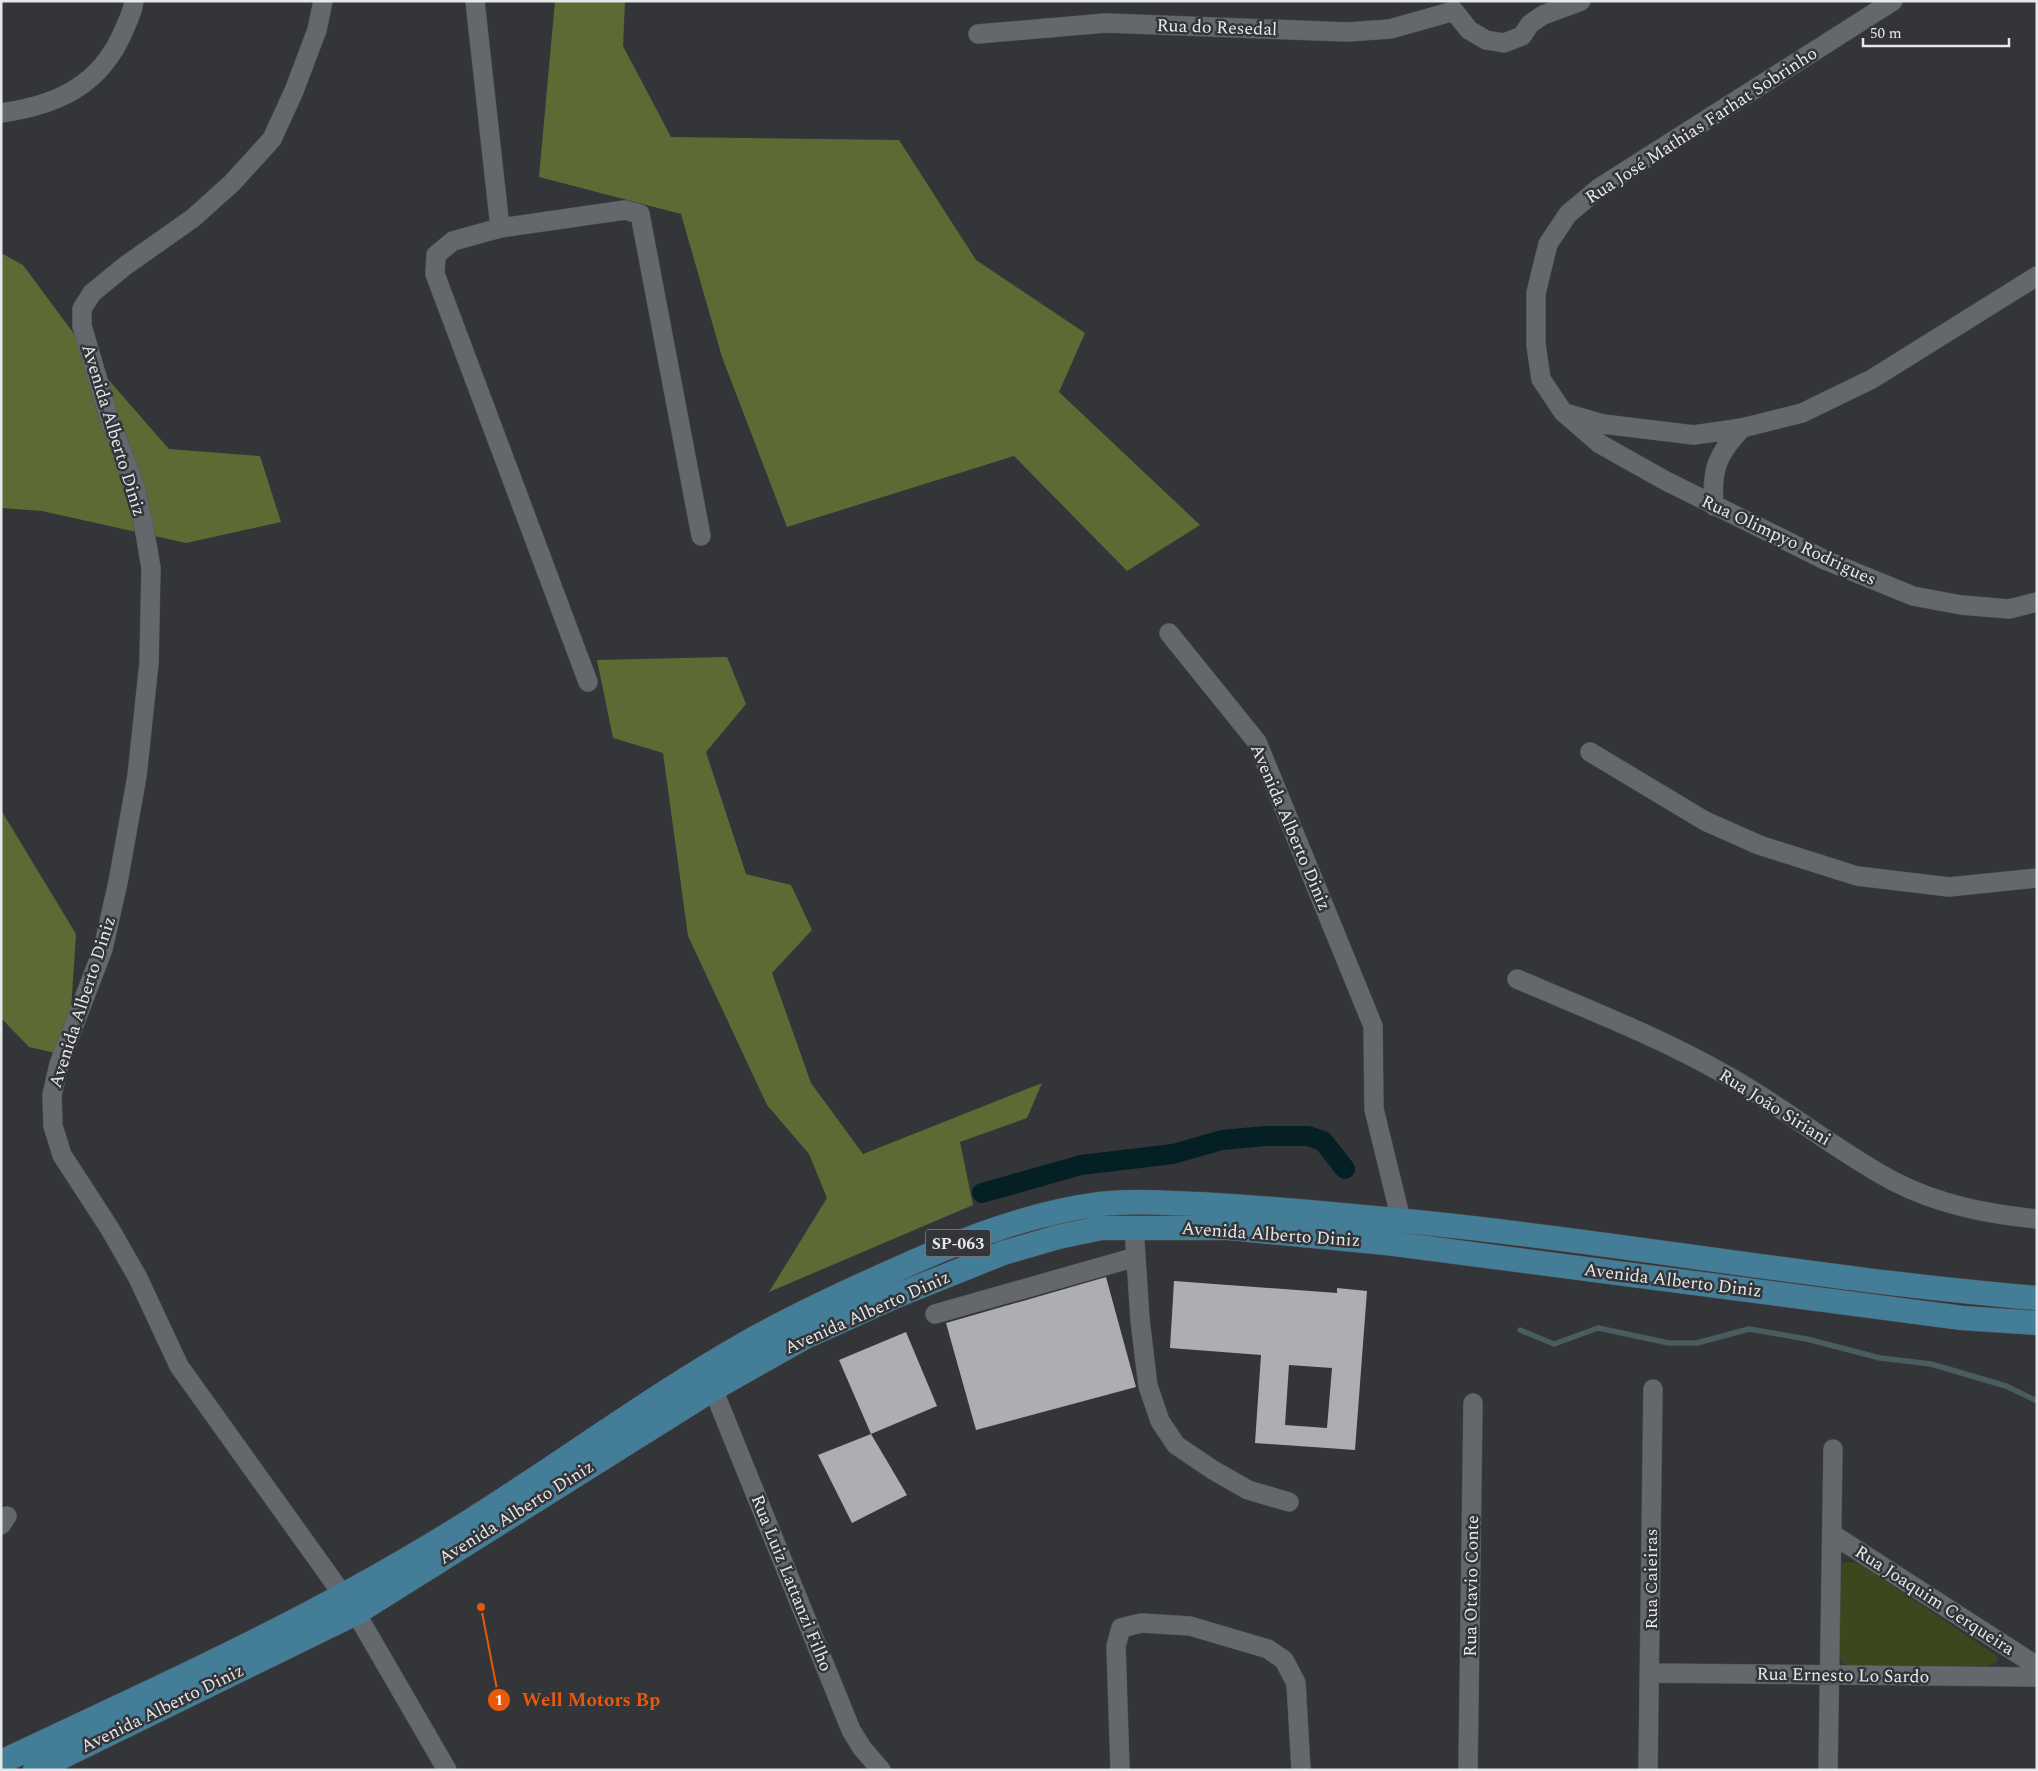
<svg xmlns="http://www.w3.org/2000/svg" width="2038" height="1771" font-family="Spectral,serif">
<style>
.green{fill:#3b471d}
.forest{fill:#5b6b33}
.lines{fill:none;stroke-linecap:round;stroke-linejoin:round}
.stream{stroke:#495c60;stroke-width:5.5}
.canal{stroke:#052025;stroke-width:20}
.building{fill:#adadb2;fill-rule:evenodd}
.minor-casing{stroke:#4f5255;stroke-width:20}
.major-casing{stroke:#4f5255;stroke-width:25}
.minor{stroke:#64676b;stroke-width:19}
.major{stroke:#447d97;stroke-width:24}
.labels{text-anchor:middle;stroke-width:5;stroke-linejoin:round;paint-order:stroke}
.shield{fill:#333539;stroke:#b1b2b6;stroke-width:1}
.shield-label{font-size:16px;font-weight:bold;fill:#e7e8eb}
.street-label{font-size:18px;fill:#e7e8eb;stroke:#333539}
.leader{fill:none;stroke:#e8590c;stroke-width:2}
.callout-dot{fill:#e8590c;stroke:#333539;stroke-width:2}
.mark-label{font-size:15px;text-anchor:middle;font-weight:bold;fill:#fff}
.callout-label{font-size:19px;text-anchor:middle;font-weight:bold;fill:#e8590c;stroke:#333539;stroke-width:5;stroke-linejoin:round;paint-order:stroke}
</style>
<rect width="100%" height="100%" fill="#333539"/>
<path class="green" d="M1847 1562 1859 1563 1997 1656V1662L1986 1666 1851 1667 1842 1662 1837 1652 1836 1566Z"/>
<path class="forest" d="M555 1H625L623 46 671 137 899 140 976 260 1085 333 1059 392 1200 525 1127 571 1014 456 787 527 722 357 681 214 539 177Z
M1 253 23 265 106 377 169 449 260 456 281 522 186 543 42 511 1 508Z
M727 657 746 704 706 752 746 874 791 885 812 930 772 973 811 1083 863 1154 1042 1083 1027 1118 960 1142 973 1205 769 1292 827 1198 809 1154 767 1105 688 936 663 753 613 738 597 660Z
M1 810 76 934 68 1056 29 1047 1 1018Z"/>
<g class="lines">
<path class="stream" d="M1520 1330 1554 1344 1598 1328 1669 1343H1697L1749 1329 1807 1339 1880 1358 1931 1364 2006 1386 2037 1401"/>
<path class="canal" d="M982 1193 1081 1165 1173 1154 1222 1140 1265 1136H1308L1323 1141 1345 1169"/>
</g>
<path class="building" d="M1106 1277 1136 1387 976 1430 946 1323Z
M1174 1281 1337 1293V1288L1367 1291 1355 1450 1255 1443 1261 1355 1170 1348ZM1289 1365 1332 1368 1327 1428 1285 1425Z
M906 1332 937 1406 871 1434 839 1360Z
M871 1434 907 1495 852 1523 818 1455Z"/>
<g class="lines">
<g class="minor-casing">
<path id="minor" d="M323 1 317 30 294 91 272 139 232 183 193 218 125 266 92 293 82 309V326L109 418 134 483 143 521 151 568 149 663 137 776 118 882 103 949 59 1064 52 1095 53 1126 62 1155 110 1229 138 1278 179 1366 343 1595
M475 1 500 228
M1893 1 1599 188 1568 214 1548 244 1536 293V345L1541 379 1563 412 1600 444 1666 481 1825 560 1913 596 1961 605 2009 609 2037 602
M1454 11 1469 30 1486 40 1504 43 1522 36 1530 24 1543 15 1581 1
M978 34 1106 23 1347 32 1390 29 1454 11
M1 113C58 105 101 85 124 30 128 21 133 11 134 1
M1569 414 1603 424 1694 435 1742 428 1802 413 1872 379 2037 276
M1714 506C1711 470 1717 454 1742 428
M1169 633 1257 742 1373 1026 1374 1109 1401 1220
M588 682 435 274 436 255 453 241 500 228 625 210 640 214 701 536
M1590 752 1705 821 1759 845 1857 876 1949 887 2037 878
M1517 979C1587 1009 1659 1037 1726 1075 1784 1107 1836 1151 1895 1182 1940 1205 1988 1214 2037 1219
M1134 1227 1140 1320 1148 1386 1160 1421 1176 1445 1213 1470 1248 1490 1289 1502
M935 1314 1136 1257
M713 1389 851 1730 862 1748 881 1770
M1 1525 7 1516
M1832 1534 2037 1666
M356 1613 447 1770
M1650 1673 2037 1677
M1120 1770 1116 1646 1121 1628 1141 1623 1190 1626 1268 1649 1284 1660 1296 1683 1301 1770
M1468 1770 1473 1403
M1648 1770 1653 1389
M1828 1770 1833 1449"/>
</g>
<g class="major-casing">
<path id="major" d="M1 1762C150 1692 300 1625 441 1539 547 1475 646 1399 755 1338 802 1312 852 1289 902 1267 966 1238 1031 1213 1100 1204 1132 1200 1166 1203 1199 1204 1250 1207 1301 1211 1352 1216 1581 1235 1807 1279 2037 1298
M35 1770 356 1613 713 1389 805 1337 896 1296 1003 1253 1058 1237 1101 1228H1229L1387 1243 1962 1318 2037 1323"/>
</g>
<use href="#minor" class="minor"/>
<use href="#major" class="major"/>
</g>
<g class="labels">
<rect class="shield" x="925.5" y="1229.5" width="65" height="27" rx="4"/>
<g class="shield-label">
<text x="958" y="1249">SP-063</text>
</g>
<g class="street-label">
<text transform="translate(1217 27) rotate(2)" y="6">Rua do Resedal</text>
<text transform="translate(1701 125) rotate(-33)" y="6">Rua José Mathias Farhat Sobrinho</text>
<text transform="translate(114 430) rotate(73)" y="6">Avenida Alberto Diniz</text>
<text transform="translate(1789 540) rotate(25)" y="6">Rua Olimpyo Rodrigues</text>
<text transform="translate(1291 827) rotate(67)" y="6">Avenida Alberto Diniz</text>
<text transform="translate(82 1002) rotate(-72)" y="6">Avenida Alberto Diniz</text>
<text transform="translate(1775 1107) rotate(32)" y="6">Rua João Siriani</text>
<text transform="translate(1271 1234) rotate(4)" y="6">Avenida Alberto Diniz</text>
<text transform="translate(1673 1280) rotate(7)" y="6">Avenida Alberto Diniz</text>
<text transform="translate(867 1312) rotate(-24)" y="6">Avenida Alberto Diniz</text>
<text transform="translate(516 1512) rotate(-32)" y="6">Avenida Alberto Diniz</text>
<text transform="translate(1651 1579) rotate(-90)" y="6">Rua Caieiras</text>
<text transform="translate(792 1583) rotate(68)" y="6">Rua Luiz Lattanzi Filho</text>
<text transform="translate(1471 1586) rotate(-89)" y="6">Rua Otavio Conte</text>
<text transform="translate(1935 1600) rotate(33)" y="6">Rua Joaquim Cerqueira</text>
<text transform="translate(1843 1675) rotate(1)" y="6">Rua Ernesto Lo Sardo</text>
<text transform="translate(162 1708) rotate(-26)" y="6">Avenida Alberto Diniz</text>
</g>
</g>
<path class="leader" d="M481 1607L499 1700"/>
<g class="callout-dot">
<circle cx="481" cy="1607" r="5"/>
<circle cx="499" cy="1700" r="12"/>
</g>
<g class="mark-label">
<text x="499" y="1705">1</text>
</g>
<g class="callout-label">
<text x="591" y="1706">Well Motors Bp</text>
</g>
<rect width="2038" height="1771" fill="none" stroke="#e7e8eb" stroke-width="5"/>
<path d="M1863 38v8h146v-8" fill="none" stroke="#e7e8eb" stroke-width="2.5"/>
<text x="1870" y="38" font-size="15" fill="#e7e8eb" stroke="#333539" stroke-width="4" paint-order="stroke">50 m</text>
</svg>
